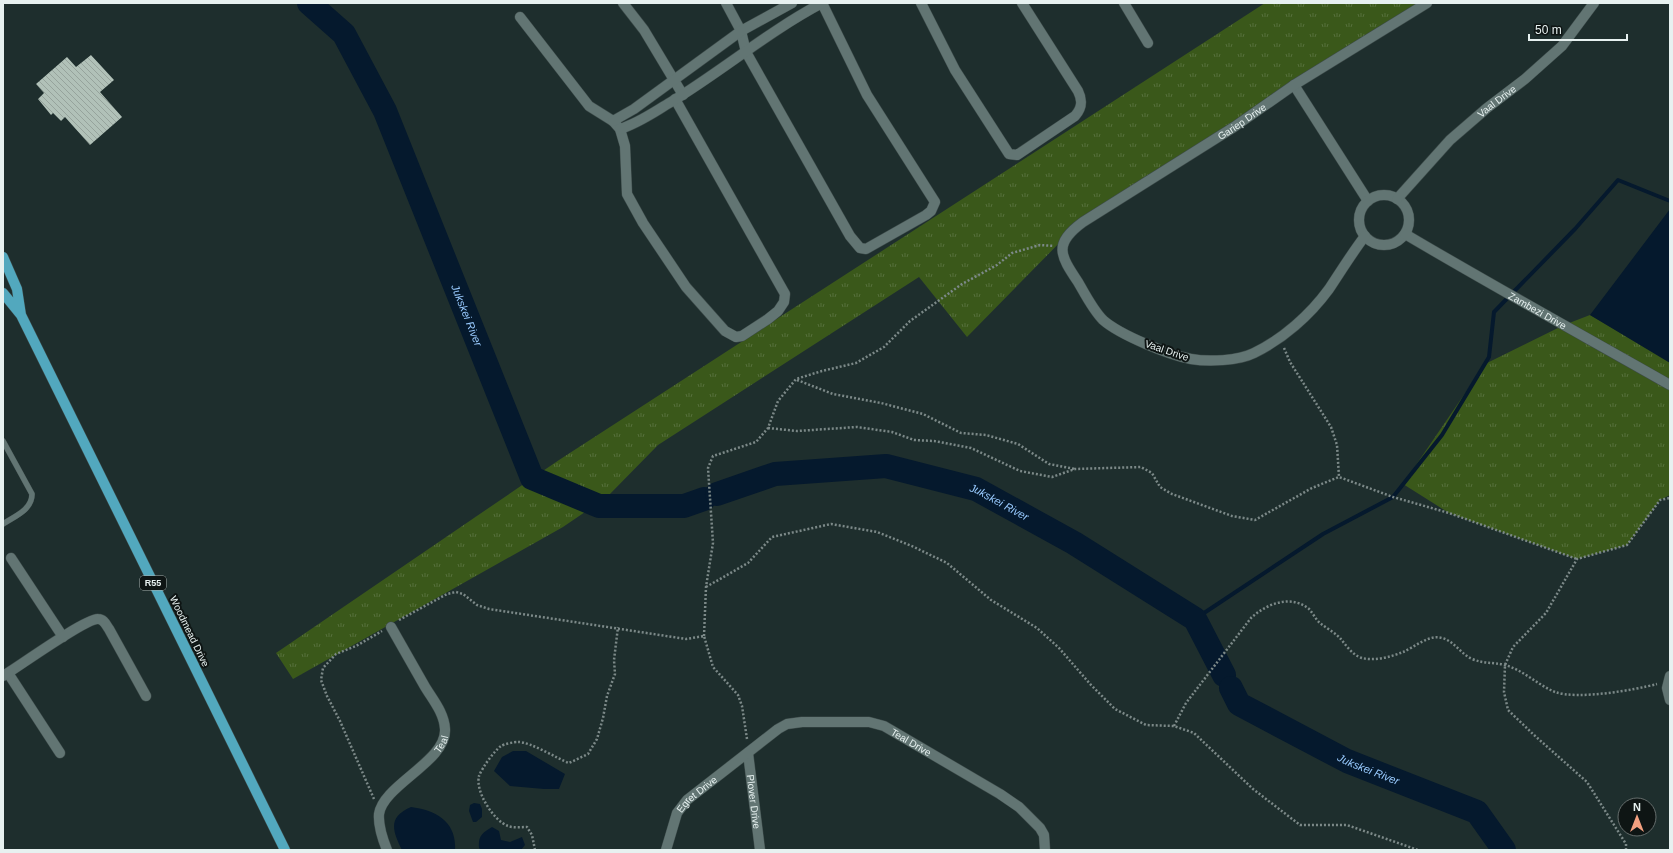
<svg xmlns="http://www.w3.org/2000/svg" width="1673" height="853" font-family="Helvetica,sans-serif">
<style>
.grass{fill:url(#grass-tufts)}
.water{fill:#05192d}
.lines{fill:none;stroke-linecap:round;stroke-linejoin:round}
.stream{stroke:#05192d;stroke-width:4}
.river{stroke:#05192d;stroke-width:24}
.building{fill:url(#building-back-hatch)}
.service-casing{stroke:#3d4b4a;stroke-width:6}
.minor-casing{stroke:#3d4b4a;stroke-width:11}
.primary-casing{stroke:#3d4b4a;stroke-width:11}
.path{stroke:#7c8988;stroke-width:2.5;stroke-dasharray:2 2;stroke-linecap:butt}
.service{stroke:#627573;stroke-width:5.5}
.minor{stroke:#627573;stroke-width:10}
.primary{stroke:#52a8be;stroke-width:10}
.labels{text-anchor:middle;stroke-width:4;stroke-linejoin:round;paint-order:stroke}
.shield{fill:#0e1514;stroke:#a6afae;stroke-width:1}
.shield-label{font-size:9px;font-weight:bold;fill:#e7f1f0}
.street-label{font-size:10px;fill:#e7f1f0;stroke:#0e1514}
.water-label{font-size:11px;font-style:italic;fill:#97c8fc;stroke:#0e1514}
</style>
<defs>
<pattern id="grass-tufts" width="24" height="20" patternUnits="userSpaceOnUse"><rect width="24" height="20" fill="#3a581a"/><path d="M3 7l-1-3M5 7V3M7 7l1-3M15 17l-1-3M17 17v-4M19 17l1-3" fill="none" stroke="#56703c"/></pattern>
<pattern id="building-back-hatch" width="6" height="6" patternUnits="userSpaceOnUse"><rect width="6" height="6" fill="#b1c1b8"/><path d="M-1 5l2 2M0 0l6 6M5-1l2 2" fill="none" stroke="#96a39c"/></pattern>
</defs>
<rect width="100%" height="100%" fill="#1e2e2d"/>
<path class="grass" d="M1265 3H1428L1070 232 967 337 919 277 658 445 607 497 563 527 293 679 276 653 559 460Z
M1590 315 1670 362V495L1660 500 1627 545 1577 559 1449 513 1403 484 1485 364 1564 325Z"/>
<path class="water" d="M1670 209V363L1590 315Z
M513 751H526L565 774 559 789H544L510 786 494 771 502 757Z
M474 803 480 804 482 809V817L476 822H473L469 811 470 805Z
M411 807C436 810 457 822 455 850H402C392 830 388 817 411 807Z
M492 827 499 831 501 840 510 842 522 837 525 845 521 850H481L479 848C478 836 482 833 492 827Z"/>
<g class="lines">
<path class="stream" d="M1195 619 1323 534 1393 497 1442 435 1489 357 1494 312 1575 229 1618 180 1670 201"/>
<g class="river">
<path id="s1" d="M309 3 344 34 385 111 532 478 599 506H684L704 499"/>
<path id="s2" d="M717 494 775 474 886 466 976 489 1074 543 1195 619 1224 675"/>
<path id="s3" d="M1231 688 1239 704 1347 761 1477 812 1504 850"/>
</g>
</g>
<path class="building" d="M91 55 114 80 100 92 122 117 90 145 65 117 61 121 53 113 51 115 38 99 44 93 36 84 67 57 76 67Z"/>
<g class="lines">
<g class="service-casing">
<path id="service" d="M3 441 32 494C32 510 15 516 3 524"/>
</g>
<g class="minor-casing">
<g id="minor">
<path d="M623 3 644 30 683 95"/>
<path d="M726 3 741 31 746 52 850 236 860 248 866 249 926 215 931 211 935 202 867 95 822 3"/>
<path d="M921 3 955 70 1009 154 1017 155 1075 116C1082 108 1083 101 1078 91L1022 3"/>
<path d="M1124 3 1148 43"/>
<path d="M520 17 589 106 613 121 620 129 625 146 627 194 643 223 686 287 725 331 736 337 742 336 768 319 778 311 784 302 785 294 675 99"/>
<path d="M1294 85 1368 201"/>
<path d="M613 121 634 109 741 31 792 3"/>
<path d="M620 129C639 123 654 112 671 102 722 71 769 31 822 3"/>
<circle cx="1384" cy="220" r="25"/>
<path id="s4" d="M1397 199 1450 140 1487 108 1525 79 1562 46 1594 3"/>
<path id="s5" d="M1405 234C1493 286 1582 335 1670 385"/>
<path id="s6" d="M1365 236C1352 253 1341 271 1329 289 1310 315 1283 339 1254 353 1238 361 1208 362 1191 359 1169 355 1120 335 1103 320 1093 310 1085 294 1078 282 1060 255 1053 244 1083 222L1234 127 1294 85 1427 3"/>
<path d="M11 558 63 637"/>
<path d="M8 673 60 753"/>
<path d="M3 676C18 667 86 618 98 619 104 619 106 625 109 629L146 696"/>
<path d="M1670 676 1667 688 1670 700"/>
<path id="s7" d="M748 753 760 850"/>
<path id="s8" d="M387 850C383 840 378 826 379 814 383 785 447 761 445 729 444 712 432 699 424 685 413 666 402 646 391 627"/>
<path id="s9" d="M666 850 677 813 687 800 778 729 787 724 802 722H869L884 726 1000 794 1019 807 1040 828 1044 835 1045 850"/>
</g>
</g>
<g class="primary-casing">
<path id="primary" d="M3 257 17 289 21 315
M3 293 21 315 285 850"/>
</g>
<path class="path" d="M1284 348 1290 362 1331 427 1337 445 1339 477 1393 497 1449 513 1577 559
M797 380 833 394 881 403 923 414 961 433 986 435 1018 444 1049 464 1075 469
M768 428 797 431 857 427 892 432 914 440 934 441 971 448 1020 471 1052 477 1075 469 1141 467 1152 473 1160 487 1172 494 1232 516 1255 520 1312 488 1339 477
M706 587 748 563 772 537 831 524 877 532 914 547 947 563 991 600 1037 628 1059 648 1091 685 1115 709 1146 725 1174 726 1194 733 1253 789 1300 825H1347L1418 850
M399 620 447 594 456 592 463 594 477 605 489 609 686 639 704 636 713 667 738 695 742 706 747 739
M704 636 706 587 713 543 708 468 713 456 756 442 768 428 778 401 796 379 822 371 856 363 884 347 910 321 962 284 997 265 1012 253 1040 245 1054 246
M1174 726 1186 703 1251 618C1266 604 1291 594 1309 609 1313 613 1316 620 1320 623 1326 628 1334 632 1340 638 1346 645 1352 655 1362 658 1375 661 1391 657 1403 652 1415 647 1429 634 1442 638 1454 641 1461 654 1472 659 1485 664 1492 662 1505 665 1523 670 1538 685 1555 692 1578 700 1634 690 1657 684
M374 799 340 721 327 696 321 680 323 668 336 654 356 646 382 631
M535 850 532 835 527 827C521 827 513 828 508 826 494 821 475 792 479 776 482 768 494 751 501 746 504 744 514 742 518 742 531 742 556 758 569 763L588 754 597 739 603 718 607 696 615 674 614 660 618 627
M1626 850V844L1587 782 1534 735 1508 710 1504 692 1505 665 1513 647 1546 613 1577 559 1627 545 1660 500 1670 498"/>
<use href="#service" class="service"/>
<use href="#minor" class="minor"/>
<use href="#primary" class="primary"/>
</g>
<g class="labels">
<rect class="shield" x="140" y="576" width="26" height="14" rx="3"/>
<g class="shield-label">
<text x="153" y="586">R55</text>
</g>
<g class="street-label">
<text dy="4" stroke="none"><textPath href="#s4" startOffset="140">Vaal Drive</textPath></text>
<text dy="4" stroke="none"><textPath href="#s6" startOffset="630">Gariep Drive</textPath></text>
<text dy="4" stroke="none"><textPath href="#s5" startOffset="153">Zambezi Drive</textPath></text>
<text transform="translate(1167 350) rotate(19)" y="4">Vaal Drive</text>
<text transform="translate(190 631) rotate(64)" y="4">Woodmead Drive</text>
<text dy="4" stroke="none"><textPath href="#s9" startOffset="310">Teal Drive</textPath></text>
<text dy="4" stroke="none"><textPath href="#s8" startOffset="132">Teal</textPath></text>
<text dy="4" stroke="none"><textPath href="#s9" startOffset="66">Egret Drive</textPath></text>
<text dy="4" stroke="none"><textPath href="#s7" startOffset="49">Plover Drive</textPath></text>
</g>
<g class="water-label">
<text dy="4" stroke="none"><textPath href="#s1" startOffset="354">Jukskei River</textPath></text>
<text dy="4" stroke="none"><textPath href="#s2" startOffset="292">Jukskei River</textPath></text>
<text dy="4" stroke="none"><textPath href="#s3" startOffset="163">Jukskei River</textPath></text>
</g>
</g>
<rect width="1673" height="853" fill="none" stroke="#e7f1f0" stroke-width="8"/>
<g transform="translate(1637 817)"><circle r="19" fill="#0e1514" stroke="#656d6c"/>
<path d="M0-3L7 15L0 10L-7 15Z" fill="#f2a080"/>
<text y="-6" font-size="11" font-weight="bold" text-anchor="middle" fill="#e7f1f0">N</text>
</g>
<path d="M1529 34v6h98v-6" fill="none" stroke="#e7f1f0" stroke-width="2"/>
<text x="1535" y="34" font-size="12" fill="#e7f1f0" stroke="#0e1514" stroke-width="3" paint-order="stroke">50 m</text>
</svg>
